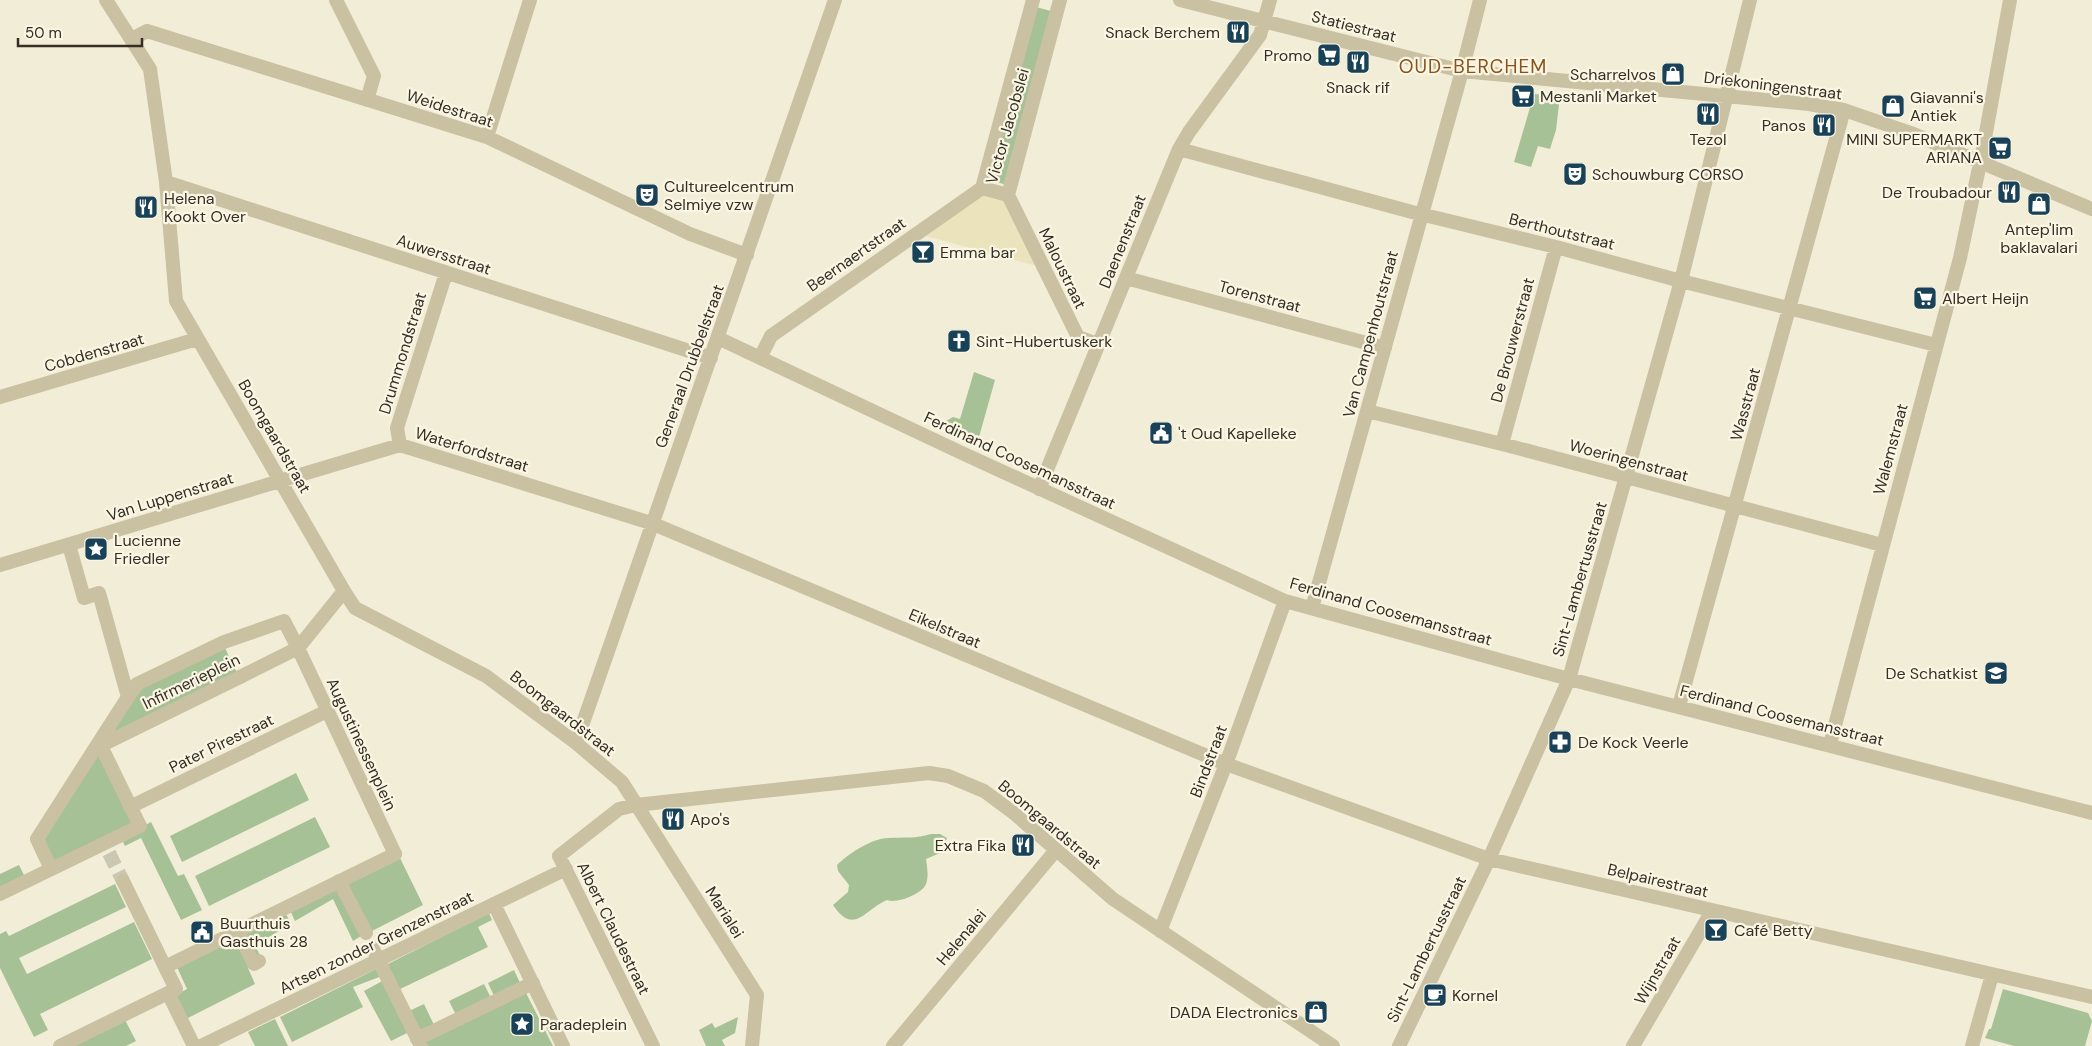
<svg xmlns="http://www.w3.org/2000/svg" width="2092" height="1046" font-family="'DM Sans',sans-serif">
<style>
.green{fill:#a7c196}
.plaza{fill:#ebe3bc}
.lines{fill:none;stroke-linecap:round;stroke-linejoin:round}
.pedestrian-tunnel{stroke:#ccc7b3;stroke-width:14;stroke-dasharray:14 7;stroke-linecap:butt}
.pedestrian{stroke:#cac0a2;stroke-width:14}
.minor{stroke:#cac0a2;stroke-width:14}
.labels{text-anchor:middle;stroke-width:4.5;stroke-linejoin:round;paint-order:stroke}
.street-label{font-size:16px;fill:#352e25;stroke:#faf6e3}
.poi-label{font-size:16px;fill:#352e25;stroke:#faf6e3;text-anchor:start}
.quarter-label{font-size:19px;letter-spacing:1px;fill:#88521a;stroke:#faf6e3}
</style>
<rect width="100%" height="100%" fill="#f2edd6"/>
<path class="green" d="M1036 7 1051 11 1004 184 988 180Z
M1534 94 1560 96 1556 130 1550 149 1538 146 1531 167 1514 162Z
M974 372 995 380 977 444 938 426 953 417 960 419Z
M225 648 238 675 105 741 133 693Z
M97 751 135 824 53 864 41 839Z
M296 773 309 800 182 862 170 836Z
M315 817 330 847 209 906 195 876Z
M151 822 178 876 184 874 202 910 181 920 141 838 125 846 121 838Z
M931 834H940L947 838 940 853 926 859C927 867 929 876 926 884 922 894 897 904 887 900 864 910 854 936 833 905L848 892 849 885 838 871 837 865C847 855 872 838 888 838 903 837 916 839 931 834Z
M400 858 423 905 370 932 346 884Z
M19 865 26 879 0 892V874Z
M115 884 126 907 19 958 27 974 134 922 152 959 40 1014 48 1030 34 1037 0 968V934L6 931 9 936Z
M337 887 361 936 353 941 333 899 295 921 290 910Z
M285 912 291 924 255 945 261 958 255 961 241 934Z
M489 913 492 920 478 927 488 947 398 990 386 965Z
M237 936 252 966 248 968 255 984 184 1020 172 997 187 989 176 965Z
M378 968 382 976 353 987 363 1007 292 1042 280 1017Z
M514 970 521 985 495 998 488 983Z
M384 980 409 1032 391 1041 364 991Z
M484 984 492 1000 457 1017 449 1001Z
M524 989 553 1046H425L422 1040Z
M2003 989 2088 1013 2092 1021 2085 1046H2014L1985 1038 1989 1029H1991Z
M424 1004 435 1027 420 1034 409 1011Z
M738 1017 735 1033 722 1040 725 1046H706L699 1030 712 1023 715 1028Z
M275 1019 288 1046H255L248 1032Z
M125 1020 136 1041 126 1046H72Z"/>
<path class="plaza" d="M982 188 1008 195 1041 262 1033 265 926 236 921 230Z"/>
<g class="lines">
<path class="pedestrian-tunnel" d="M109 853 123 881"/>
<path class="pedestrian" d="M100 746 240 677
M130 807 327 711
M51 869 37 839 99 742
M123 881 165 967
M339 881 366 933
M0 894 140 826 99 742 128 697 99 593 84 598 69 545
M238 931 254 964 259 961
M373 949 421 1046
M168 993 176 989 165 967 395 854
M417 1039 533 983
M60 1046 168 993 194 1046
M201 1046 494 904"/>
<path class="minor" d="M106 0 150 69 166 182 176 301 344 591 355 608 486 676 576 743 622 782 757 995 752 1046
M336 0 374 76 367 100
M1180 0 1462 71 1809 104 1844 110 1911 133 2092 209
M132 39 147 31 487 137 690 234 747 255
M487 137 530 0
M1179 149 1412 212 1556 247 1681 281 1936 345
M166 182 711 358
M982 188 1033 0
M982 188 1008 195
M1008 195 1060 0
M1008 195 1078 337 1098 344
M1126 278 1385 348
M718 338 964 454 1285 601 1569 679 2092 813
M760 358 771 336 982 188
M0 397 197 339
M1367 411 1502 444 1882 545
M1502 444 1556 247
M400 445 397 428 446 273
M1039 489 1179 149 1189 132 1260 35 1270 0
M0 565 400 445 651 523 1226 764 1489 859 2092 997
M1312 608 1462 71 1480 0
M240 677 298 648 395 854
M128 697 137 684 224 642 284 621 298 648 344 591
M1679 706 1844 110
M576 743C661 495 749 248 835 0
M1830 744 1960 258 1983 149 2010 0
M1160 931 1226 764 1285 601
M563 1046 494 904 566 869
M653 1046 559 856 619 809 636 805 929 773 948 776 984 791 1015 814 1113 899 1333 1046
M893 1046 1056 850
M1399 1046 1489 859 1569 679 1681 281 1750 0
M1633 1046 1712 911
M1972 1046 1992 975"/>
</g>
<defs>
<g id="restaurant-square" transform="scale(1.25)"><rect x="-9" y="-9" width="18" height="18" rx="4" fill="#194258" stroke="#faf6e3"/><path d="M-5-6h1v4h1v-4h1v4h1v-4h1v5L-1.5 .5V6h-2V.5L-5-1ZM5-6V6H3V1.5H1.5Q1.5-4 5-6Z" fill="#fff"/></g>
<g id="supermarket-square" transform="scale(1.25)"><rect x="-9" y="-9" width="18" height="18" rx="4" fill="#194258" stroke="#faf6e3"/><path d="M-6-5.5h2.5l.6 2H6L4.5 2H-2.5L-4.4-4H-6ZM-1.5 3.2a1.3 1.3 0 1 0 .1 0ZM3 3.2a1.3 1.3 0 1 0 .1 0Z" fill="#fff"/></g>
<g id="shop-square" transform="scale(1.25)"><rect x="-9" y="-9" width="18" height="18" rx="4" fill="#194258" stroke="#faf6e3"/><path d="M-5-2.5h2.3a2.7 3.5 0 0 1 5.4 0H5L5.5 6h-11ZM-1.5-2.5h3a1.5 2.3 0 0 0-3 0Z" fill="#fff"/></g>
<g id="theatre-square" transform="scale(1.25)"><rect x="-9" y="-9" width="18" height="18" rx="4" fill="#194258" stroke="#faf6e3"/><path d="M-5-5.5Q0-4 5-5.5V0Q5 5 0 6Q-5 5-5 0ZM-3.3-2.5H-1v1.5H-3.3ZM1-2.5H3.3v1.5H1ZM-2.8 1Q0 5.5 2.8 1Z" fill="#fff"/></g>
<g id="bar-square" transform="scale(1.25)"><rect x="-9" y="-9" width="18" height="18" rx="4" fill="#194258" stroke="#faf6e3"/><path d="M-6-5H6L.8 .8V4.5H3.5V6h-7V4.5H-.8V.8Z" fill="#fff"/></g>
<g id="church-square" transform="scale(1.25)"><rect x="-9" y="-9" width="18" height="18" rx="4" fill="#194258" stroke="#faf6e3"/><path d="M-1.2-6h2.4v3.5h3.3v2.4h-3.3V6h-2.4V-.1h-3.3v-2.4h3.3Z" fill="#fff"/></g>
<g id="civic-square" transform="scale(1.25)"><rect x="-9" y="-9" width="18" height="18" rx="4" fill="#194258" stroke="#faf6e3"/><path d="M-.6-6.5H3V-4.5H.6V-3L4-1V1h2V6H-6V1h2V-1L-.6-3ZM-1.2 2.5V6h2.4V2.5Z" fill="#fff"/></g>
<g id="sight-square" transform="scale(1.25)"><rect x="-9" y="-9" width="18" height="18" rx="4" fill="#194258" stroke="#faf6e3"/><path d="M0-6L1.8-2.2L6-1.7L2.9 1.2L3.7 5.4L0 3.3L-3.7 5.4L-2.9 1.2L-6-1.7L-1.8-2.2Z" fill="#fff"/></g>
<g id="school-square" transform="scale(1.25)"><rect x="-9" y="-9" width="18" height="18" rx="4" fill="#194258" stroke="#faf6e3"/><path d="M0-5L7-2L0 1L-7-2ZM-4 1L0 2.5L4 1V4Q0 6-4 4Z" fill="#fff"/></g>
<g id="pharmacy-square" transform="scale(1.25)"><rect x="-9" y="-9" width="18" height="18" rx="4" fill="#194258" stroke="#faf6e3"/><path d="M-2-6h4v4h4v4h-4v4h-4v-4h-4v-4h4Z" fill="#fff"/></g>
<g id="cafe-square" transform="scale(1.25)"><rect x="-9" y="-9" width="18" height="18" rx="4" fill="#194258" stroke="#faf6e3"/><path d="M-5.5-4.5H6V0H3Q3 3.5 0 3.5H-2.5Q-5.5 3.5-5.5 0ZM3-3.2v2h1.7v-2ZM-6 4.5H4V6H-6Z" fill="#fff"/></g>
</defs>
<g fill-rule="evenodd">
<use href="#restaurant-square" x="1238" y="32"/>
<use href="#supermarket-square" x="1329" y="55"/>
<use href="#restaurant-square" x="1358" y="62"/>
<use href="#shop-square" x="1673" y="74"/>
<use href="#supermarket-square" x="1523" y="96"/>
<use href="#shop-square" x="1893" y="106"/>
<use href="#restaurant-square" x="1708" y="114"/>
<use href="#restaurant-square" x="1824" y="125"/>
<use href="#supermarket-square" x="2000" y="148"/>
<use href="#theatre-square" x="1575" y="174"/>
<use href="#restaurant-square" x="2009" y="192"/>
<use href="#theatre-square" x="647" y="195"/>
<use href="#shop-square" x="2039" y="204"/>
<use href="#restaurant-square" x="146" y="207"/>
<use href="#bar-square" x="923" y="252"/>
<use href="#supermarket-square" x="1925" y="298"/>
<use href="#church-square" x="959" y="341"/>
<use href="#civic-square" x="1161" y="433"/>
<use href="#sight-square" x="96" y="549"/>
<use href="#school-square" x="1996" y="673"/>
<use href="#pharmacy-square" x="1560" y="742"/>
<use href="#restaurant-square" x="673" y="819"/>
<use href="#restaurant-square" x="1023" y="845"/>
<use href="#bar-square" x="1716" y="930"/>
<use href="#civic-square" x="202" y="932"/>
<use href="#cafe-square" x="1435" y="995"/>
<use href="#shop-square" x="1316" y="1012"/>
<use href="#sight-square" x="522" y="1024"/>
</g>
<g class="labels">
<g class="street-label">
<text transform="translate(1354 26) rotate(14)" y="6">Statiestraat</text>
<text transform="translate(1773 85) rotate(7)" y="6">Driekoningenstraat</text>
<text transform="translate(450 108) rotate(18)" y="6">Weidestraat</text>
<text transform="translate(1007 126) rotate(-74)" y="6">Victor Jacobslei</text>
<text transform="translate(1562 231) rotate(14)" y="6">Berthoutstraat</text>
<text transform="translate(1122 241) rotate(-68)" y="6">Daenenstraat</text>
<text transform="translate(444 254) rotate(18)" y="6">Auwersstraat</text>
<text transform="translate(856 254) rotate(-35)" y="6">Beernaertstraat</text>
<text transform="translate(1063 268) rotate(64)" y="6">Maloustraat</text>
<text transform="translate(1260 296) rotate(15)" y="6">Torenstraat</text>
<text transform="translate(1370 334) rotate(-75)" y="6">Van Campenhoutstraat</text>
<text transform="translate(1512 340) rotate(-75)" y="6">De Brouwerstraat</text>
<text transform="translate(94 352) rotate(-16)" y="6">Cobdenstraat</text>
<text transform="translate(402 353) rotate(-73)" y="6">Drummondstraat</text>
<text transform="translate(689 366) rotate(-70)" y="6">Generaal Drubbelstraat</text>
<text transform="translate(1745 404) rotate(-75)" y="6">Wasstraat</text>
<text transform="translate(275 436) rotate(60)" y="6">Boomgaardstraat</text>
<text transform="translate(472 449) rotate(17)" y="6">Waterfordstraat</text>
<text transform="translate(1890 449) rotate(-75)" y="6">Walemstraat</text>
<text transform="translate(1020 460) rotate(25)" y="6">Ferdinand Coosemansstraat</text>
<text transform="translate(1629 460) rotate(15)" y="6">Woeringenstraat</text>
<text transform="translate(170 496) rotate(-17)" y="6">Van Luppenstraat</text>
<text transform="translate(1579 579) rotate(-74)" y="6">Sint-Lambertusstraat</text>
<text transform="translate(1391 611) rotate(16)" y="6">Ferdinand Coosemansstraat</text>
<text transform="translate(945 628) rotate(23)" y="6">Eikelstraat</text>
<text transform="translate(191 681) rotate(-26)" y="6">Infirmerieplein</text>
<text transform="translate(563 713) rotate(38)" y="6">Boomgaardstraat</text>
<text transform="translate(1782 715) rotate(14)" y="6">Ferdinand Coosemansstraat</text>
<text transform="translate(221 743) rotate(-26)" y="6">Pater Pirestraat</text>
<text transform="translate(362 744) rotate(65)" y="6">Augustinessenplein</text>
<text transform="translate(1208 761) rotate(-69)" y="6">Bindstraat</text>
<text transform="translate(1050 824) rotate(40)" y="6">Boomgaardstraat</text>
<text transform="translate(1658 880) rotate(13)" y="6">Belpairestraat</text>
<text transform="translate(725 912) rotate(58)" y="6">Marialei</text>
<text transform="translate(614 928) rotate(64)" y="6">Albert Claudestraat</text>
<text transform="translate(961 937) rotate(-50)" y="6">Helenalei</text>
<text transform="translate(376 942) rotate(-26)" y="6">Artsen zonder Grenzenstraat</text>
<text transform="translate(1426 949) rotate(-64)" y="6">Sint-Lambertusstraat</text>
<text transform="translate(1657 970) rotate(-60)" y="6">Wijnstraat</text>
</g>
<g class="poi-label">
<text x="1220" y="38" text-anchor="end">Snack Berchem</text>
<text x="1312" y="61" text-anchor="end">Promo</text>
<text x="1656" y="80" text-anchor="end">Scharrelvos</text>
<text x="1358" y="93" text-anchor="middle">Snack rif</text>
<text x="1540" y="102">Mestanli Market</text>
<text x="1910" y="103">Giavanni's<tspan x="1910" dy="18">Antiek</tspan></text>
<text x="1806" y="131" text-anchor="end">Panos</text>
<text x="1708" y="145" text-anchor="middle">Tezol</text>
<text x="1982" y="145" text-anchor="end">MINI SUPERMARKT<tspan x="1982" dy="18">ARIANA</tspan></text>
<text x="1592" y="180">Schouwburg CORSO</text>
<text x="664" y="192">Cultureelcentrum<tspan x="664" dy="18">Selmiye vzw</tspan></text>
<text x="1992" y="198" text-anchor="end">De Troubadour</text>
<text x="164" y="204">Helena<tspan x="164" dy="18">Kookt Over</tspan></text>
<text x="2039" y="235" text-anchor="middle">Antep'lim<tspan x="2039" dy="18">baklavalari</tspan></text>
<text x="940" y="258">Emma bar</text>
<text x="1942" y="304">Albert Heijn</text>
<text x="976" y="347">Sint-Hubertuskerk</text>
<text x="1178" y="439">'t Oud Kapelleke</text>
<text x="114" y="546">Lucienne<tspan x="114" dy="18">Friedler</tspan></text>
<text x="1978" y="679" text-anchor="end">De Schatkist</text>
<text x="1578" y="748">De Kock Veerle</text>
<text x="690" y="825">Apo's</text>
<text x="1006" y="851" text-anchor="end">Extra Fika</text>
<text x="220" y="929">Buurthuis<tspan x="220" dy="18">Gasthuis 28</tspan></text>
<text x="1734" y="936">Café Betty</text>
<text x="1452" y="1001">Kornel</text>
<text x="1298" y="1018" text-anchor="end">DADA Electronics</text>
<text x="540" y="1030">Paradeplein</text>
</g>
<g class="quarter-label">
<text x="1473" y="73">OUD-BERCHEM</text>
</g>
</g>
<path d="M18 38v8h124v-8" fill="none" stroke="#352e25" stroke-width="2.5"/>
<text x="25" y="38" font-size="15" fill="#352e25" stroke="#faf6e3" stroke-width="4" paint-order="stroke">50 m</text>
</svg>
